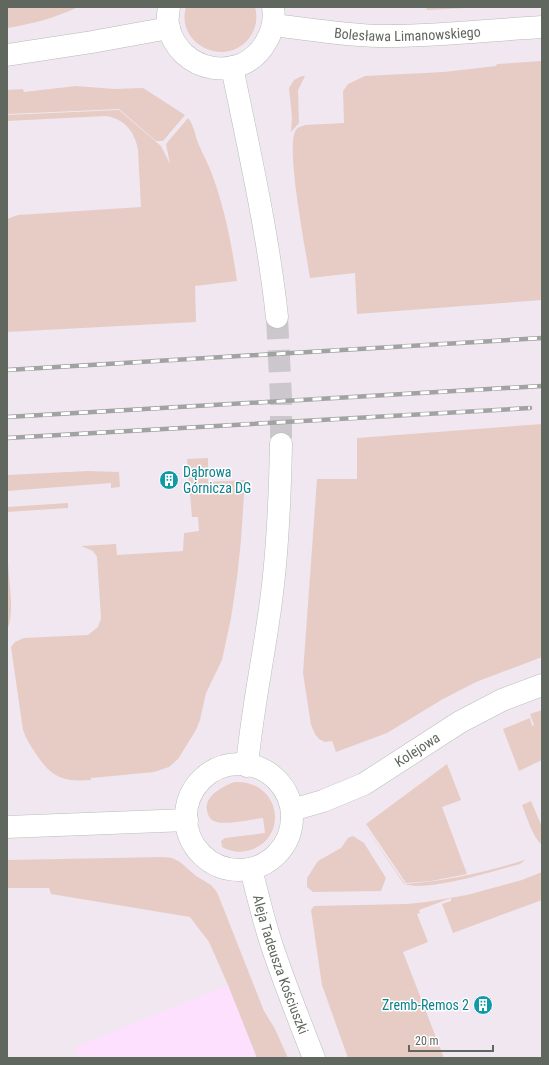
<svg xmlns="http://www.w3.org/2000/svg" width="549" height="1065" font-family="'Roboto Condensed',sans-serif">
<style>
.commercial{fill:#fce0fd}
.green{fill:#e6ccc5}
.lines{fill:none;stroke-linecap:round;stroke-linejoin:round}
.secondary-tunnel{stroke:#ccc7cc;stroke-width:22;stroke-dasharray:22 11;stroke-linecap:butt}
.street-casing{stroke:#b5bbb4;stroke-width:23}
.secondary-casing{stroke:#b7beb6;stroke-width:23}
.street{stroke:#fff;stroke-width:22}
.secondary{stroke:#fff;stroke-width:22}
.rail-casing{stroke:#a0a3a0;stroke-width:4.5}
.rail{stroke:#fff;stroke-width:3;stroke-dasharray:9;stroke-linecap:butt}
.labels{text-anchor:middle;stroke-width:3;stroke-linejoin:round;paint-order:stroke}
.street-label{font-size:14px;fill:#60675f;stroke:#fff}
.culture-label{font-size:14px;fill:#0d838f;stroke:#fff;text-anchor:start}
</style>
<rect width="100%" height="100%" fill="#f0e7f0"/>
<path class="commercial" d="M228 985 257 1058H79L75 1047Z"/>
<path class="green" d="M7 7H78C55 18 32 24 7 28Z
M186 7H255C258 18 256 28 250 37 227 69 175 45 186 7Z
M426 7H488L427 10Z
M542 61V300L357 314 355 273 310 278C306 252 286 151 295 132 297 127 300 127 305 125L344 123 343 91 348 84 365 76 444 72 496 66 497 64Z
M302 76H305L298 90 299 123 291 132 292 117 289 88 294 80Z
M76 86 114 89 143 88 185 115 163 141H156L119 109 7 114V90L23 89 24 92Z
M119 110 161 146 170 164 166 144 188 118C194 125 195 135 198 143 203 155 209 165 213 177 225 210 232 246 237 281L195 286 196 322 7 332V219L18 215 141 207 138 150C135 132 125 119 106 116L7 121V115Z
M542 424V657L476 682 443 699 387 733 336 752 332 741 325 742 319 739 315 734 311 725 303 673 317 479H357V438Z
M208 458V482L245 480 241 540 237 578 231 618 222 660 206 693 200 720 196 730 178 759 169 767 154 772 91 778V780C63 782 52 778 36 754 31 746 26 739 23 730L11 647 15 642 24 638 88 635 98 627 101 618 97 557 93 551 81 546 116 544 117 555 183 551 184 533 199 531 198 517H192L187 459Z
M88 471 119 472 120 487 111 488V483L7 491V475Z
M68 503V508L7 512V507Z
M8 563C9 583 15 612 7 630V565Z
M542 710V760L519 771 503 729 530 718 532 726 534 725 530 714Z
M447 764 461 800 442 807 467 874 431 881 406 883 366 824Z
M235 782C282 780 290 842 246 851 238 853 230 851 222 847L221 841 225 838 265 833 263 818C252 819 227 825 217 822 212 821 209 818 208 814 201 798 222 786 235 782Z
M531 801 542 827V845C532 836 527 817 522 805Z
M364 825 405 884C447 881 486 872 525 860L520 864C493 871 429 892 404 884Z
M353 836 364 843 386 878 381 891 313 892 307 887V878L318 861 341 848 348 838Z
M163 857 172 858 180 862 196 876 211 885 217 892 264 1011 275 1029 288 1058H257L228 985 209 942 190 917 51 894 49 888H7V860Z
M542 872V900L453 933 442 904 451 901V898L419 910 420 913 417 914 428 942 403 952 444 1058H348L322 985 311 910 314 906 407 904 426 902 467 895 522 880Z"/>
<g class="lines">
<path class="secondary-tunnel" d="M277 317 281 398V444"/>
<g class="street-casing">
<g id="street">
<path id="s1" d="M273 25C308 29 343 35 378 36 433 37 488 30 542 27"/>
<path d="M7 55 92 42 169 28"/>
</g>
</g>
<g class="secondary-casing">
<g id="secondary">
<path d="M169 7C168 13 167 19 168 25 178 73 242 85 266 42 272 32 275 19 273 7"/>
<path d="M232 67C249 150 268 233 277 317"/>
<circle cx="239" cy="817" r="53"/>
<path d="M247 766C252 710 264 656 271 601 278 549 280 496 281 444"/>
<path id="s2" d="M292 810 323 801 364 784 460 722 502 700 542 685"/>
<path d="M7 827 187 820"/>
<path id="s3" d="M251 869C257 893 263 918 271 943 284 982 299 1020 314 1058"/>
</g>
</g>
<use href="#street" class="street"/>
<use href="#secondary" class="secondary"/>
<g class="rail-casing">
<path id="rail" d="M7 370 542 338
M7 417 542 386
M7 438 530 408"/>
</g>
<use href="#rail" class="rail"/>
</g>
<defs>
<g id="building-disc" transform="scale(1)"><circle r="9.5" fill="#0f9aa8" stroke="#fff"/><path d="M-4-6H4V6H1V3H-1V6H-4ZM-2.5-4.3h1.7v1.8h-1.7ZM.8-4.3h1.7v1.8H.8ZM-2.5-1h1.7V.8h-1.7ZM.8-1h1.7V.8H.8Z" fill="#fff"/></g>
</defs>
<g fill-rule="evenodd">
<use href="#building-disc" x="169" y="480"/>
<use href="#building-disc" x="483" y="1005"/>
</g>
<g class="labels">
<g class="street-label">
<text dy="5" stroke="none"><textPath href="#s1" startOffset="135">Bolesława Limanowskiego</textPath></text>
<text dy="5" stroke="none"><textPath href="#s2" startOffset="140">Kolejowa</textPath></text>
<text dy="5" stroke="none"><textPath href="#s3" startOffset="100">Aleja Tadeusza Kościuszki</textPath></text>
</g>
<g class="culture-label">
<text x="183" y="477">Dąbrowa<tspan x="183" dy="16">Górnicza DG</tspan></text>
<text x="469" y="1010" text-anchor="end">Zremb-Remos 2</text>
</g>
</g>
<rect width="549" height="1065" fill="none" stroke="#60675f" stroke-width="16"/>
<path d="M409 1045v6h84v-6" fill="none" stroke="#60675f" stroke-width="2"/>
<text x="415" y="1045" font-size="12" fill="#60675f" stroke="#ffffff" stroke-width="3" paint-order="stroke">20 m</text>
</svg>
